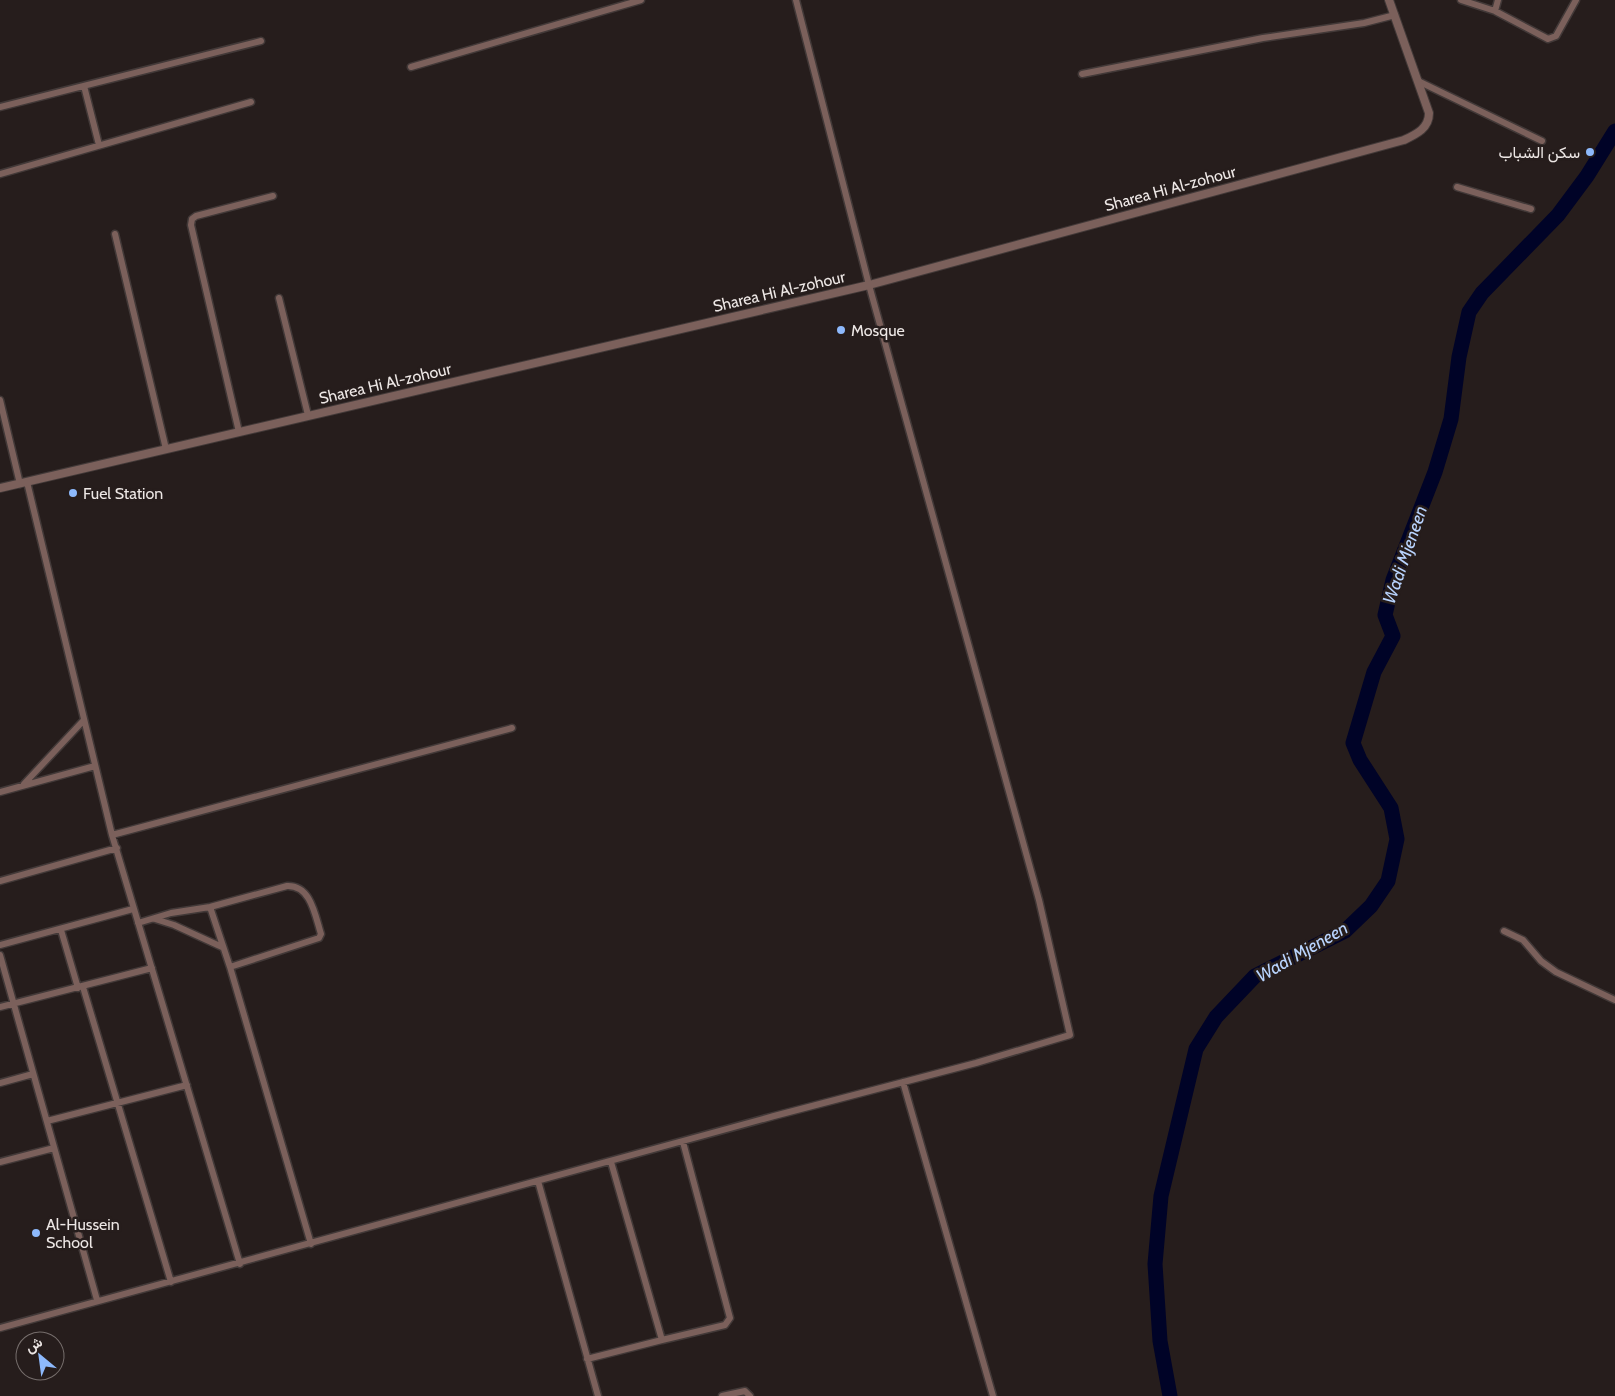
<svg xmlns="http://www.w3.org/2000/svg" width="1615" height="1396" font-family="Cabin,Vazirmatn,sans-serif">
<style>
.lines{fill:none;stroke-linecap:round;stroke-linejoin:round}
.river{stroke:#000327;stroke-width:15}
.minor-casing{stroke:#423938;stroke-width:9}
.tertiary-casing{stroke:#423938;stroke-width:10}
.minor{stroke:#7b605b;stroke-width:6}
.tertiary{stroke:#7b605b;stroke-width:8}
.poi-dot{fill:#8db9fc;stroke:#261d1c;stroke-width:2}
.labels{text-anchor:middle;stroke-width:5;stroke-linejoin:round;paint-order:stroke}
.poi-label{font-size:16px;fill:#ede7e5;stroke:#261d1c;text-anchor:start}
.street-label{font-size:16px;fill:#ede7e5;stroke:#261d1c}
.water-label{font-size:18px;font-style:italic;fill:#b9d4fe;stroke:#261d1c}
</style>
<rect width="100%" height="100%" fill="#261d1c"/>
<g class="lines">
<path class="river" d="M1170 1396 1160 1341 1155 1264 1161 1196 1196 1049 1216 1017 1255 976 1345 931 1371 906 1388 881 1397 839 1391 808 1360 760 1353 743 1374 672 1393 636 1385 615 1393 580 1435 472 1451 419 1459 357 1469 312 1482 293 1558 215 1587 176 1615 131"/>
<g class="minor-casing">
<path id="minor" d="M1461 0 1495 11 1548 39 1556 36 1576 0
M1495 11 1498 0
M411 67 641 0
M1082 74 1263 38 1364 23 1395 15
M1420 82 1542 141
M84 86 99 145
M0 107 261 41
M0 174 251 102
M1457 187 1531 209
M115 234 166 449
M279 298 308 415
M0 400 20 484
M239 432 191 225 192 219 196 216 273 196
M27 482 112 835 240 1264
M24 784 83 721
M0 792 95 766
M112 835 512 728
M0 881 117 848
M210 907 230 967 311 1244
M155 919 174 925 222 947
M138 923 171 913 210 907 287 886C311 885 315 915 321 934L319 938 230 967
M61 930 78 988
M1504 931 1523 940 1541 961 1556 972 1615 1000
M0 945 133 909
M0 955 97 1300
M83 987 171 1282
M0 1007 152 968
M903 1082 993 1396
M0 1083 33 1074
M47 1121 187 1085
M0 1162 54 1148
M611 1162 662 1340 725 1325 730 1318 683 1142
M538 1181 598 1396
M0 1328 774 1116 976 1063 1070 1035 1039 900 869 285 796 0
M587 1359 662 1340
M722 1396 745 1391 750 1396"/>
</g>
<g class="tertiary-casing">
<path id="tertiary" d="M0 488 869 285 1404 140C1417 134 1429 128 1429 113L1389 0"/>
</g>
<use href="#minor" class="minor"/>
<use href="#tertiary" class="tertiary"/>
</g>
<g class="poi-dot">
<circle cx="1590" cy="152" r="5"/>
<circle cx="841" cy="330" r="5"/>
<circle cx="73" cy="493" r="5"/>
<circle cx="36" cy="1233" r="5"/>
</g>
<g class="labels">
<g class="poi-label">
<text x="1580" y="158" text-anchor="end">سكن الشباب</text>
<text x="851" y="336">Mosque</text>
<text x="83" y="499">Fuel Station</text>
<text x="46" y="1230">Al-Hussein<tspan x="46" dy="18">School</tspan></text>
</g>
<g class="street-label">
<text transform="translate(1170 188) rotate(-15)" y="6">Sharea Hi Al-zohour</text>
<text transform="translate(779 291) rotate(-13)" y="6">Sharea Hi Al-zohour</text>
<text transform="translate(385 383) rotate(-13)" y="6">Sharea Hi Al-zohour</text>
</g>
<g class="water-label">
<text transform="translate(1405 555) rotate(-71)" y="6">Wadi Mjeneen</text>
<text transform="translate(1302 952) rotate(-30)" y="6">Wadi Mjeneen</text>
</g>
</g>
<g transform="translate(40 1356) rotate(331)"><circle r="24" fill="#261d1c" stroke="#766e6c"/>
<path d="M0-4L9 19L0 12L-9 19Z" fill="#8db9fc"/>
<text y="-8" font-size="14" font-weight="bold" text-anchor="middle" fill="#ede7e5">ش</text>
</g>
</svg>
